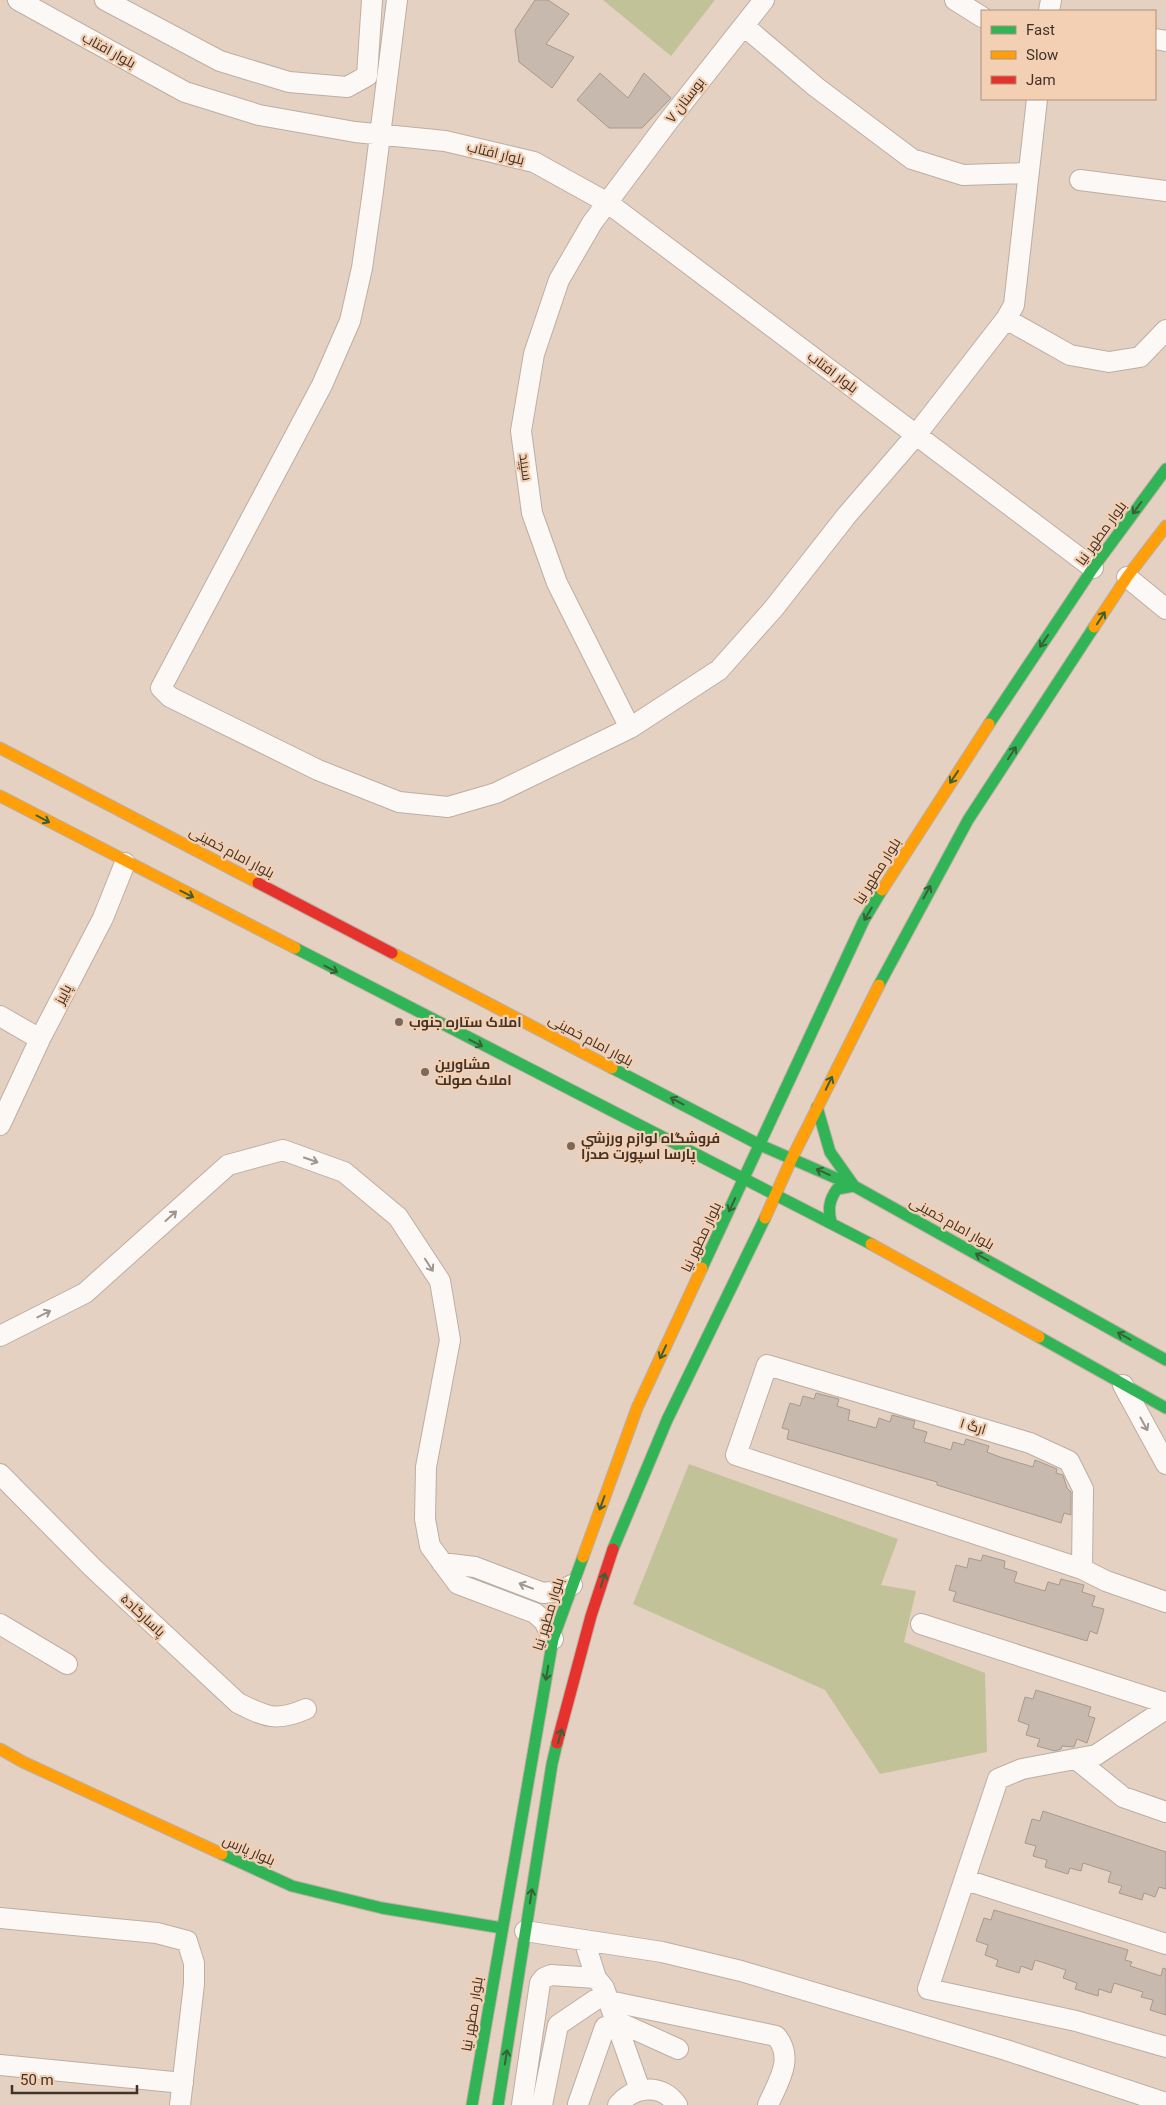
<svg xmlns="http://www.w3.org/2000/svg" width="1166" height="2105" font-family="Roboto,Cairo,sans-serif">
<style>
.green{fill:#c2c299}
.building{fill:#c8b9ae;stroke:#a8998d}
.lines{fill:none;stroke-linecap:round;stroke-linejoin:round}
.street-casing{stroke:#bdaea2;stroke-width:22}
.fast-casing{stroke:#bdaea2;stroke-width:13}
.slow-casing{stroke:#bdaea2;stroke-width:13}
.jam-casing{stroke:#bdaea2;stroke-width:13}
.street{stroke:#fbf8f6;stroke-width:20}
.fast{stroke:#30b455;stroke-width:11}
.slow{stroke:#ff9f0a;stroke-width:11}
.jam{stroke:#e5322d;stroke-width:11}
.oneway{stroke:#3b6038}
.oneway2{stroke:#9e968f}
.poi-dot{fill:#7a6a5e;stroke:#f3cfb3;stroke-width:2}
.labels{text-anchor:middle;stroke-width:4.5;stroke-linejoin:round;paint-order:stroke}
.street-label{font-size:14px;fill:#413328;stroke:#f3cfb3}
.poi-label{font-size:14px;font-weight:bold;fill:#413328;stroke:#f3cfb3;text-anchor:start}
</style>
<rect width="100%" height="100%" fill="#e4d1c2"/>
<path class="green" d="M603 0H715L671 56Z
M689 1464 898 1539 881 1585 916 1591 904 1642 985 1673 987 1752 880 1774 825 1690 633 1604Z"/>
<path class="building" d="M535 0H548L569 14 546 44 574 57 552 88 519 62 515 30Z
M600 73 628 98 644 73 671 98 642 128H609L577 100Z
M816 1393 839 1399 837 1406 850 1410 848 1420 876 1428 879 1418 890 1422 892 1415 915 1421 913 1428 927 1432 924 1442 951 1450 953 1442 964 1445 966 1439 989 1446 987 1452 1000 1457 1033 1467 1035 1460 1057 1469 1056 1473 1063 1475 1067 1488 1071 1492V1515L1064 1513 1061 1523 937 1485V1482L787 1439 789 1430 782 1428 790 1403 800 1406 803 1396 814 1399Z
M983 1555 1005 1561 1004 1568 1017 1572 1014 1582 1045 1591 1048 1582 1059 1585 1061 1579 1084 1585 1082 1592 1095 1596 1092 1606 1104 1609 1097 1634 1090 1631 1087 1641 953 1601 956 1592 949 1590 956 1565 967 1568 969 1558 981 1561Z
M1036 1690 1091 1707 1088 1716 1095 1718 1087 1743 1077 1739 1074 1747 1062 1746 1061 1749 1055 1751 1037 1746 1040 1739 1026 1735 1029 1725 1018 1721 1025 1697 1033 1699Z
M1043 1811 1166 1852V1889L1159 1887 1155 1897 1144 1893 1142 1900 1119 1893 1122 1886 1108 1882 1111 1872 1083 1863 1081 1871 1070 1868 1068 1874 1045 1867 1047 1860 1033 1856 1036 1846 1025 1843 1032 1819 1040 1821Z
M994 1910 1128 1950 1125 1960 1132 1962 1130 1966 1161 1976 1163 1968 1166 1969V2015L1150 2010 1153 2000 1141 1997 1143 1992 1114 1983 1111 1993 1099 1989 1098 1996 1075 1989 1077 1983 1063 1978 1066 1970 1035 1960 1032 1970 1021 1966 1019 1973 996 1966 998 1960 985 1955 988 1945 976 1941 984 1918 991 1920Z"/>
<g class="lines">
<g class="street-casing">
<path id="street" d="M18 0 185 92 259 115 355 132 445 141 534 162 608 203 1093 568
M105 0 220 61 289 82 347 87 367 76 372 0
M397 0 373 191 362 268 350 321 322 385 161 688 170 697 318 770 399 802 448 807 496 793 630 728 719 670 774 608 847 515 916 435 1006 319 1014 305 1037 99
M955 0 982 17
M1049 11 1051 0
M744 26 816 87 912 159 963 175 1028 173
M1155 39 1166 41
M1080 180 1166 191
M1006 319 1070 355 1109 362 1140 357 1166 330
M1127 577 1166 609
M630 728 557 583 532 513 521 431 534 354 559 280 592 223 670 119 764 0
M0 1016 40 1039
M0 1125 40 1039 103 918 125 863
M0 1336 85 1293 228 1165 283 1150 344 1172 398 1217 440 1281 450 1340 426 1467 425 1519 430 1546 458 1584 535 1613 544 1621 553 1639
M1123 1385 1166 1464
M0 1474 93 1568 238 1703C266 1717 276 1722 306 1709
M442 1563 475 1567 543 1593 559 1591 572 1585
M1082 1569 1083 1489 1069 1461 1030 1443 767 1365 736 1455 1082 1569 1106 1581 1166 1602
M0 1624 67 1664
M921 1624 1166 1703
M1166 1704 1161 1712 1096 1755 1022 1769 998 1779 928 1989 1076 2021 1166 2047
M1076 1759 1123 1797 1166 1812
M966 1880 1166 1944
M0 1918 157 1933 187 1941 194 1963V1984L180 2105
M525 1931 662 1952 741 1971 1006 2050 1166 2103
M584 1940 596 1978 604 1988 640 2090
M609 2001 776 2036C795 2058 778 2082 768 2105
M616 2021 678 2049
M0 2065 183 2083
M578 2104 605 2027
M522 2105 540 1983 544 1978 551 1975 596 1978
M542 2105 558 2025 595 2000
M618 2105C634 2086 662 2083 677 2105"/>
</g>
<g class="fast-casing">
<path id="fast" d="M989 724 1093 568 1166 469
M295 948 871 1244
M879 985 968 820 1094 627
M612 1068 760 1145 854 1186 1166 1360
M817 1107 830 1152 854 1186 837 1189C829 1200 828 1209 831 1222
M702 1268 864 920 882 890
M1039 1337 1166 1408
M613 1549 667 1420 765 1218
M222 1854 292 1886 382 1908 502 1928
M472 2105 553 1639 583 1557
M498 2105 552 1764 557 1743"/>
</g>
<g class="slow-casing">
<path id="slow" d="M1094 627 1127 577 1166 526
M0 748 258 883
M0 796 295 948
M882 890 989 724
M392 953 612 1068
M765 1218 792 1158 879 985
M871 1244 1039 1337
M583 1557 637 1408 702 1268
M0 1749 23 1762 222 1854"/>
</g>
<g class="jam-casing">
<path id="jam" d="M258 883 392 953
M557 1743 591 1616 613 1549"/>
</g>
<use href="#street" class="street"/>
<use href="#fast" class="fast"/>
<use href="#slow" class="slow"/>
<use href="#jam" class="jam"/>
</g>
<defs><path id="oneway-shaft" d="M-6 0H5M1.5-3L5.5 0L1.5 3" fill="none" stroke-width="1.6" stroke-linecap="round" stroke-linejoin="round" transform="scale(1.25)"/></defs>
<g class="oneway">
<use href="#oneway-shaft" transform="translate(1137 508) rotate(126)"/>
<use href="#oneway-shaft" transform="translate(1101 618) rotate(-57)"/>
<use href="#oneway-shaft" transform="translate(1044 641) rotate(124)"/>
<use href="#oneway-shaft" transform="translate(1012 753) rotate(-57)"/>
<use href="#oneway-shaft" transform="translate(954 777) rotate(124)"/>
<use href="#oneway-shaft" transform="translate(43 819) rotate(28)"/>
<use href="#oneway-shaft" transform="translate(927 892) rotate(-61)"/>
<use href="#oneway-shaft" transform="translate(187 894) rotate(27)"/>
<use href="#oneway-shaft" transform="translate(868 914) rotate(121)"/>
<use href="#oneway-shaft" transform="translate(331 969) rotate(27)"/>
<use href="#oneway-shaft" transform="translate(476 1043) rotate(27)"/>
<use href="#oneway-shaft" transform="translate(829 1083) rotate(-64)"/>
<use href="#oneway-shaft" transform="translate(677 1101) rotate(-152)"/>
<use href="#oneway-shaft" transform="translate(823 1172) rotate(-156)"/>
<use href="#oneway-shaft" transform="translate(732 1205) rotate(115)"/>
<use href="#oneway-shaft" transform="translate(982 1257) rotate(-151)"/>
<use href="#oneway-shaft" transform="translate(1124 1336) rotate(-151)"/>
<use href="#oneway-shaft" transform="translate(663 1352) rotate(115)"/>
<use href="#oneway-shaft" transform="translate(602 1503) rotate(110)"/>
<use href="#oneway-shaft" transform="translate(603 1580) rotate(-72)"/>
<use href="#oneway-shaft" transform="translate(547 1673) rotate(100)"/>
<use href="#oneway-shaft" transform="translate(560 1736) rotate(-75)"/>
<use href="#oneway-shaft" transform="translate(531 1896) rotate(-81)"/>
<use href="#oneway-shaft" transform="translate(506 2057) rotate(-81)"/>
</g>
<g class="oneway2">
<use href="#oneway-shaft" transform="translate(311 1160) rotate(19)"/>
<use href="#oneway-shaft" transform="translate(171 1216) rotate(-42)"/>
<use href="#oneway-shaft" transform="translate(429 1265) rotate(57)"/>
<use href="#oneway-shaft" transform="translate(44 1314) rotate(-27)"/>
<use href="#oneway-shaft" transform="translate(1144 1424) rotate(61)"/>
<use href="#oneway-shaft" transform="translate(526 1586) rotate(-159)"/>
</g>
<g class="poi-dot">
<circle cx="399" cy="1022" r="5"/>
<circle cx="425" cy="1072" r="5"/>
<circle cx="571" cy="1146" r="5"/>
</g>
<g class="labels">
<g class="street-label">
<text transform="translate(109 50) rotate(29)" y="5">بلوار افتاب</text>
<text transform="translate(685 100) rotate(-52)" y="5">بوستان ۷</text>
<text transform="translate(496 153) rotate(14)" y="5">بلوار افتاب</text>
<text transform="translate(833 372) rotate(37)" y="5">بلوار افتاب</text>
<text transform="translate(526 467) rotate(82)" y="5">سپید</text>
<text transform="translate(1101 533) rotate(-54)" y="5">بلوار مطهر نیا</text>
<text transform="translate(232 852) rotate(28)" y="5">بلوار امام خمینی</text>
<text transform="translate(877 871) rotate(-58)" y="5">بلوار مطهر نیا</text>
<text transform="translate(63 994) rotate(-63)" y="5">پاییز</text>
<text transform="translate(591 1040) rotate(28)" y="5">بلوار امام خمینی</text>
<text transform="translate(952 1223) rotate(29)" y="5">بلوار امام خمینی</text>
<text transform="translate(701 1237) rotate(-65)" y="5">بلوار مطهر نیا</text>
<text transform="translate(973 1426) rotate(17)" y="5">ارگ ۱</text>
<text transform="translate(548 1614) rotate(-73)" y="5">بلوار مطهر نیا</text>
<text transform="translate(143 1615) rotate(43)" y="5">پاسارگاد۵</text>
<text transform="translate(249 1850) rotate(24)" y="5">بلوار پارس</text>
<text transform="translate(472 2014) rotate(-81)" y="5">بلوار مطهر نیا</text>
</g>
<g class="poi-label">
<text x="409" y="1027">املاک ستاره جنوب</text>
<text x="435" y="1069">مشاورین<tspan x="435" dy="16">املاک صولت</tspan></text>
<text x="581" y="1143">فروشگاه لوازم ورزشي<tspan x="581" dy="16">پارسا اسپورت صدرا</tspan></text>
</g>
</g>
<rect x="981" y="10" width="175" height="90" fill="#f3cfb3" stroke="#ac917b"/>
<rect x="991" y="26" width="25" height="8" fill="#30b455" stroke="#ac917b"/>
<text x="1026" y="35" font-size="15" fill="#413328">Fast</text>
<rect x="991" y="51" width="25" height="8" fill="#ff9f0a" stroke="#ac917b"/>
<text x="1026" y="60" font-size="15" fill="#413328">Slow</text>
<rect x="991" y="76" width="25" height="8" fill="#e5322d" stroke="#ac917b"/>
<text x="1026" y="85" font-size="15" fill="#413328">Jam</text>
<path d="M12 2085v8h125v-8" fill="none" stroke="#413328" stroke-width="2.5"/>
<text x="20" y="2085" font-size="15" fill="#413328" stroke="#f3cfb3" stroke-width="4" paint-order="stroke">50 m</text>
</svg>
